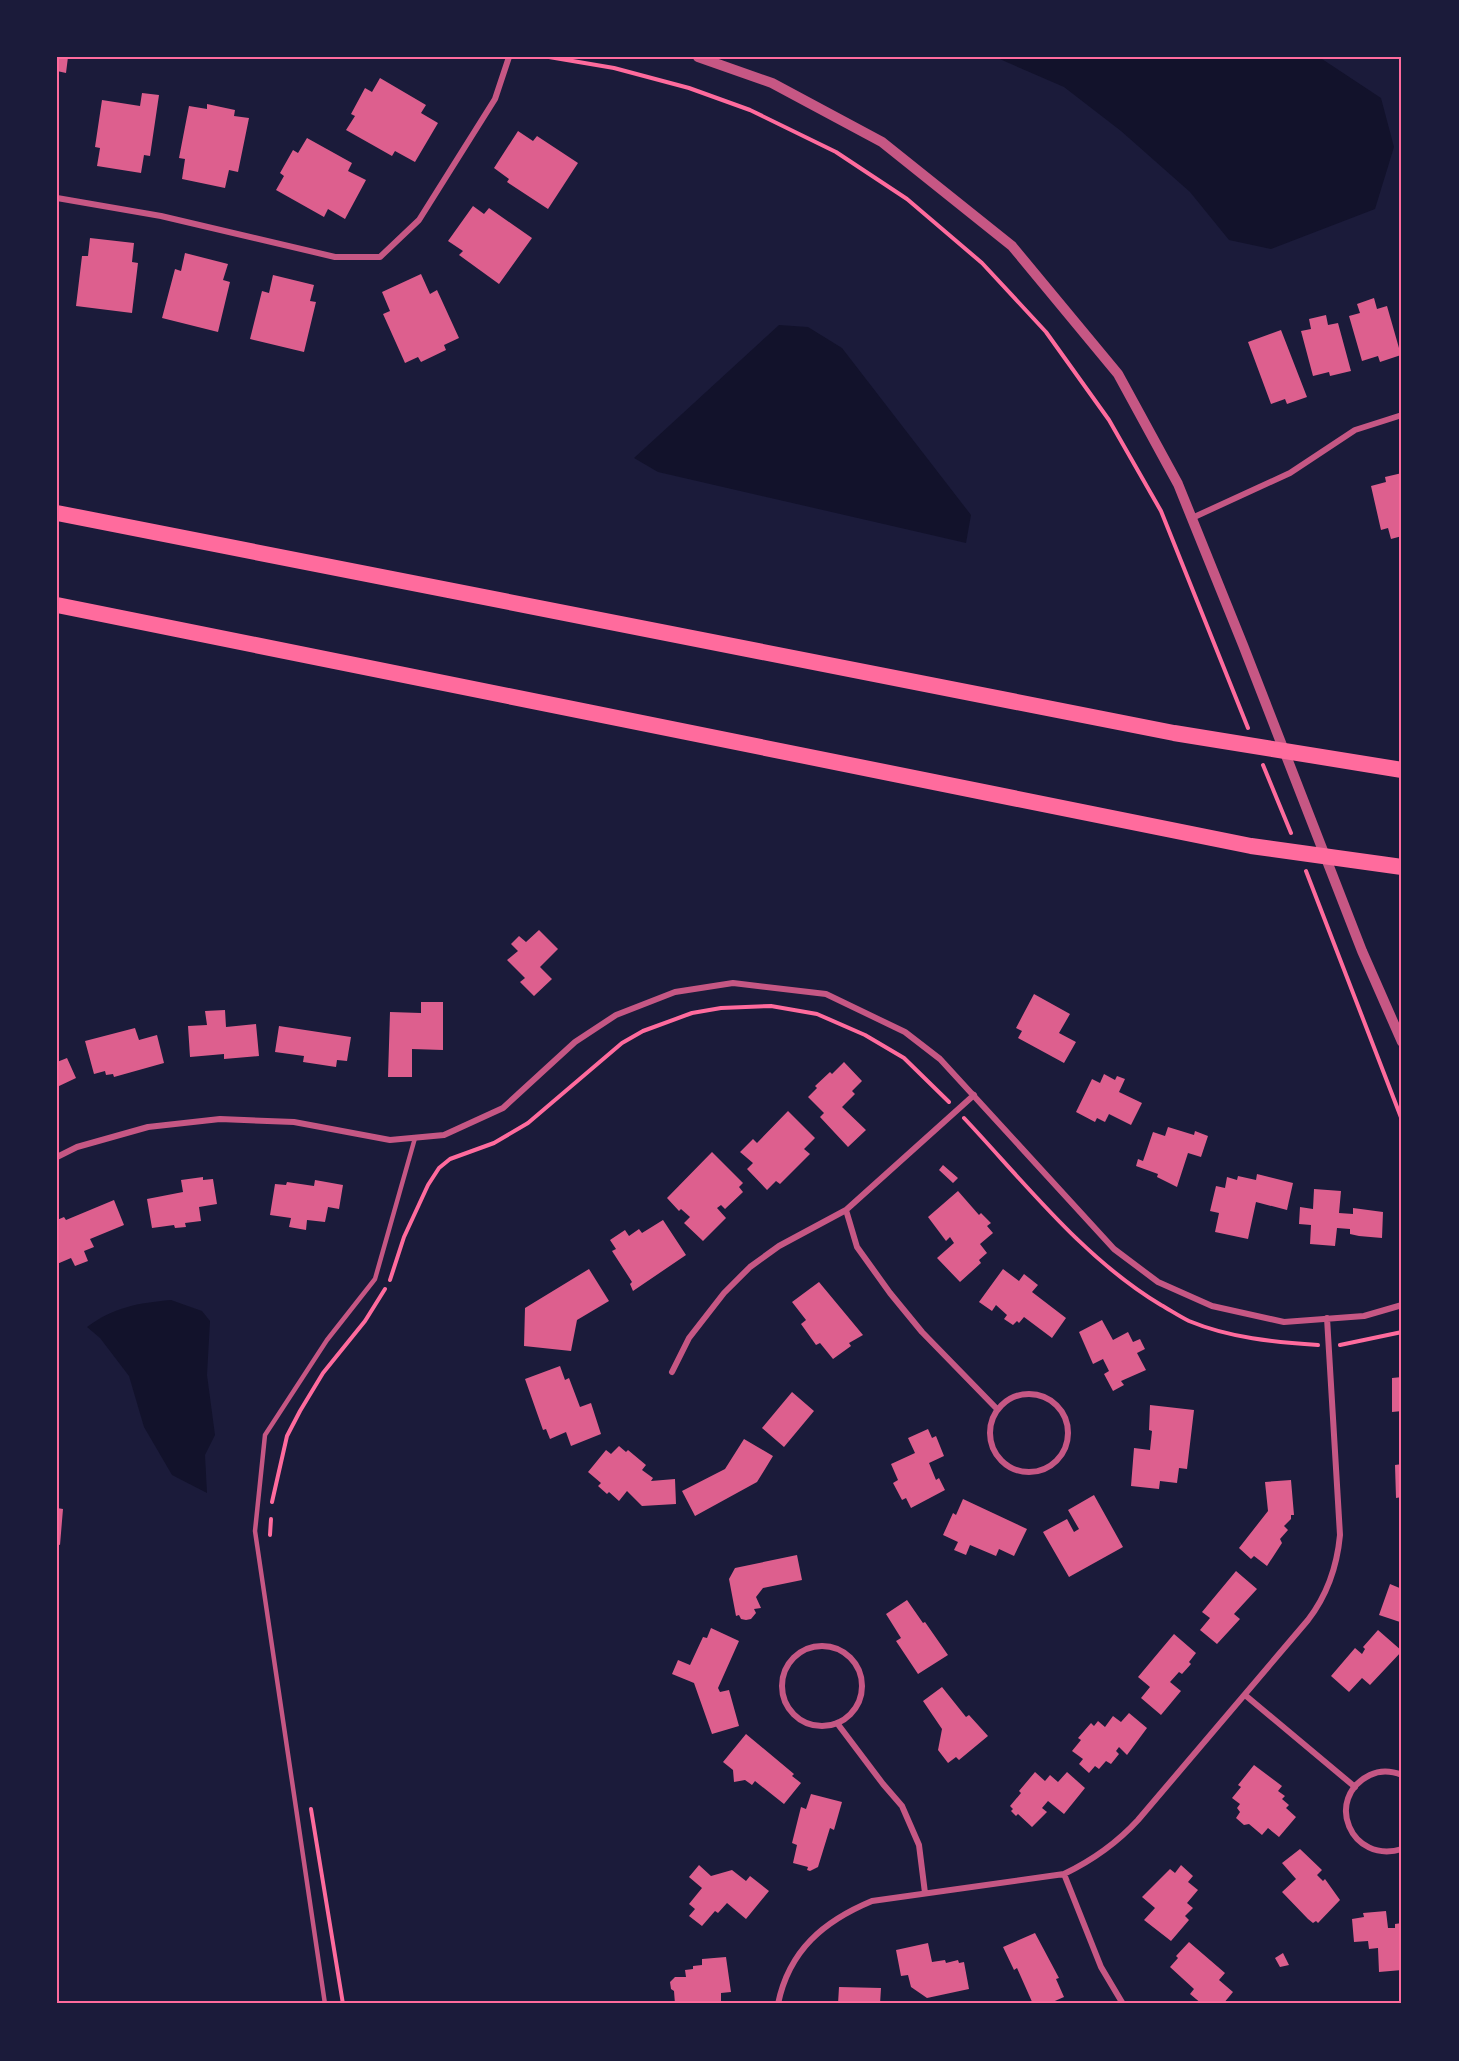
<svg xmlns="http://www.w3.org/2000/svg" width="1459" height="2061" font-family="'Sofia Sans Condensed',sans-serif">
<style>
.water{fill:#12122b}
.building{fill:#dd5f8e}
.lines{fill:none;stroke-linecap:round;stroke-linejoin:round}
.path{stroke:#ff6b9d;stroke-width:4}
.service{stroke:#c65784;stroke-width:4.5}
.minor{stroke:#c65784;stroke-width:6}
.tertiary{stroke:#c65784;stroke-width:10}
.motorway{stroke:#ff6b9d;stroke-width:16}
.neatline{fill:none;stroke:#ff6b9d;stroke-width:2}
</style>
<rect width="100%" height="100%" fill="#1b1b3a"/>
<path class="water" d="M995 57H1319L1381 98 1394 147 1375 209 1271 249 1229 240 1190 192 1121 131 1064 87Z
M779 325 808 327 842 348 971 515 966 543 658 472 634 458Z
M171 1300 202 1311 210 1321 207 1375 215 1435 205 1455 207 1493 172 1475 144 1427 129 1376 100 1338 87 1327C114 1307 138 1303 171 1300Z"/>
<path class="building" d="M57 57H68L66 73 57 71Z
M380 78 426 105 421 113 438 123 415 162 395 151 392 156 346 130 355 116 351 114 365 88 372 92Z
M142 93 159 95 150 156 144 155 141 173 97 166 100 148 95 147 102 100 140 106Z
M207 104 235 110 234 116 249 118 238 172 229 170 225 188 182 179 185 159 179 158 189 106 207 109Z
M518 131 533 141 537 136 578 163 548 209 507 182 509 179 494 168Z
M307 138 352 163 348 171 366 180 345 219 328 209 324 217 276 190 284 176 280 173 293 150 298 153Z
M473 206 484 214 489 208 532 238 499 284 459 255 463 251 448 241Z
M90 238 134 243 132 262 138 263 132 313 76 306 82 256H88Z
M185 253 228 264 223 280 230 282 218 332 162 318 175 269 181 271Z
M421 274 430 294 437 290 459 338 444 345 446 350 421 362 418 357 405 363 383 314 390 311 382 292Z
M273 275 314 285 310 301 316 302 304 352 250 339 262 291 269 293Z
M1374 298 1377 309 1387 306 1401 355 1380 362 1378 356 1362 361 1349 316 1360 313 1357 304Z
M1326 315 1328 325 1338 323 1351 371 1330 376 1329 372 1313 376 1301 331 1311 329 1309 319Z
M1281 330 1307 397 1287 404 1285 399 1271 404 1248 342Z
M1402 473V536L1391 539 1388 528 1381 530 1371 486 1386 482 1385 477Z
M539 930 558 949 540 967 552 979 534 996 520 982 525 978 507 960 518 951 511 944 519 936 526 942Z
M1034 994 1070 1014 1059 1033 1076 1042 1064 1063 1018 1038 1022 1031 1016 1028Z
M421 1002H443V1050L412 1049V1077H388L390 1012 421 1013Z
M225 1010 226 1027 256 1024 259 1056 224 1059V1054L190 1057 188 1026 207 1025 205 1011Z
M279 1026 351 1037 347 1061 337 1060 336 1067 303 1062 304 1056 275 1052Z
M135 1028 139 1040 157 1035 164 1063 114 1077 113 1074 106 1075 105 1071 94 1074 85 1041Z
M67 1058 76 1078 57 1087V1062Z
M844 1062 862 1081 852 1091 855 1094 842 1107 866 1130 848 1147 820 1117 824 1113 808 1097 817 1088 815 1086 830 1072 832 1074Z
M1104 1074 1115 1080 1117 1076 1125 1079 1119 1092 1142 1103 1131 1125 1109 1114 1105 1122 1097 1118 1095 1122 1076 1112 1092 1079 1100 1083Z
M788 1111 815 1138 804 1149 810 1154 780 1184 776 1181 767 1190 747 1169 753 1163 740 1152 753 1139 757 1143Z
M1168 1127 1194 1135 1195 1131 1208 1136 1201 1157 1188 1153 1177 1187 1157 1177 1158 1174 1136 1166 1138 1159 1143 1161 1153 1132 1165 1136Z
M712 1152 743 1183 739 1187 743 1192 725 1209 721 1205 717 1208 726 1218 703 1241 684 1223 690 1217 681 1209 679 1211 667 1198Z
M943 1165 958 1178 953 1183 939 1170Z
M1257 1174 1293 1183 1287 1210 1256 1202 1248 1239 1215 1232 1219 1213 1210 1211 1216 1186 1225 1188 1227 1177 1237 1180 1238 1176 1256 1180Z
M203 1177V1180L213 1179 217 1204 199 1207 201 1221 185 1223 186 1227 175 1228 174 1225 152 1228 147 1199 183 1192 181 1180Z
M315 1180 343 1185 339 1209 328 1207 325 1222 307 1220 306 1230 289 1227 291 1218 270 1215 275 1184 286 1185 287 1182 314 1186Z
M1314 1189 1341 1191 1339 1213 1353 1214V1208L1383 1212 1382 1238 1359 1236 1350 1234V1229L1337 1228 1335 1246 1310 1244 1311 1225 1299 1224 1300 1207 1313 1209Z
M958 1191 979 1215 981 1213 991 1223 987 1226 993 1233 980 1244 987 1253 979 1260 981 1263 960 1282 937 1258 954 1243 950 1237 946 1241 928 1217Z
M114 1200 124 1225 90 1239 94 1247 84 1251 88 1261 75 1266 71 1258 57 1264V1220L64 1217 66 1220Z
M663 1220 686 1255 633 1291 630 1284 632 1282 612 1251 616 1249 610 1240 625 1230 629 1236 639 1229 642 1233Z
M589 1269 609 1301 577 1320 571 1351 524 1346 525 1308Z
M1003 1269 1019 1281 1024 1274 1038 1285 1032 1292 1066 1318 1052 1338 1024 1317 1019 1323 1017 1321 1013 1325 1004 1319 1007 1315 996 1305 992 1311 979 1302Z
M819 1282 863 1335 849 1343 851 1346 833 1359 820 1343 816 1345 801 1324 806 1320 792 1302Z
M1102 1320 1113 1340 1128 1332 1133 1342 1140 1339 1145 1349 1137 1353 1146 1370 1121 1381 1124 1385 1113 1391 1104 1374 1109 1371 1103 1359 1093 1364 1079 1332Z
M560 1366 565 1380 569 1378 580 1407 591 1403 601 1434 571 1446 566 1432 550 1439 546 1429 543 1430 525 1379Z
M1402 1377V1411L1392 1412V1378Z
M792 1392 814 1411 784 1447 762 1428Z
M1150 1405 1194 1410 1187 1469 1179 1468 1177 1483 1160 1481 1159 1489 1131 1486 1134 1448 1150 1450 1152 1431 1149 1430Z
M928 1429 932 1438 936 1436 944 1456 929 1463 936 1480 939 1478 945 1490 911 1508 906 1498 902 1500 893 1483 898 1480 891 1464 915 1453 908 1438Z
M744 1439 773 1456 757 1482 695 1516 682 1491 725 1469Z
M619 1446 626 1452 628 1450 646 1465 642 1470 653 1478 651 1481 675 1479 676 1504 642 1506 627 1491 619 1501 609 1492 607 1494 598 1486 601 1483 588 1472 606 1450 611 1454Z
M1402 1464V1497L1396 1498 1395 1465Z
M1291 1480 1294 1515H1291V1519L1284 1526 1288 1530 1280 1539 1282 1543 1267 1566 1254 1556 1251 1559 1239 1548 1268 1511 1265 1482Z
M1094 1495 1123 1547 1069 1577 1043 1532 1067 1519 1074 1532 1079 1529 1068 1510Z
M963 1499 1027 1529 1014 1556 999 1549 996 1556 970 1545 966 1555 954 1550 958 1542 943 1535 953 1513 956 1515Z
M57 1508 63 1509 60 1545 57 1544Z
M797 1555 802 1580 763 1588 756 1597 761 1608 754 1609 756 1613 751 1619 746 1620 741 1619 739 1615 736 1616 729 1579 735 1568Z
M1236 1571 1257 1589 1234 1614 1240 1619 1217 1644 1200 1630 1210 1618 1202 1612Z
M1390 1584 1402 1589V1616L1400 1622 1379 1615Z
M907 1600 923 1623 925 1622 948 1655 918 1674 896 1641 901 1638 886 1614Z
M711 1628 739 1641 718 1688 720 1692 729 1690 739 1726 712 1734 694 1683 672 1674 678 1660 690 1665 703 1637 707 1638Z
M1378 1630 1402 1651 1370 1685 1362 1678 1349 1692 1331 1676 1355 1648 1362 1654 1365 1649 1363 1647Z
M1174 1634 1196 1653 1189 1662 1191 1664 1182 1674 1179 1672 1170 1682 1181 1691 1161 1715 1141 1698 1150 1687 1138 1677Z
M942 1687 966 1717 969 1715 988 1736 959 1760 956 1757 948 1763 938 1750 942 1729 923 1701Z
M1129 1713 1147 1728 1127 1755 1119 1747 1116 1751 1119 1754 1111 1764 1106 1761 1099 1769 1095 1766 1089 1773 1079 1764 1083 1759 1072 1751 1081 1740 1078 1738 1091 1723 1094 1726 1098 1721 1105 1727 1113 1716 1121 1722Z
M746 1734 794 1774 792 1776 801 1783 784 1804 755 1781 752 1785 745 1780 734 1782 733 1770 723 1762Z
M1254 1765 1282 1786 1278 1791 1285 1796 1282 1799 1289 1805 1286 1808 1296 1817 1279 1837 1268 1828 1262 1835 1249 1824 1244 1825 1236 1818 1240 1812 1237 1808 1240 1804 1232 1798 1241 1787 1238 1785Z
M1035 1772 1045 1781 1050 1775 1058 1782 1067 1772 1085 1788 1064 1814 1048 1801 1042 1808 1047 1812 1032 1827 1018 1814 1016 1816 1011 1811 1013 1809 1010 1806 1021 1793 1019 1791Z
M811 1794 842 1802 834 1830 830 1828 818 1867 810 1871 807 1870 808 1867 793 1863 797 1845 792 1843 801 1807 806 1809Z
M1300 1849 1322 1870 1317 1875 1323 1881 1325 1879 1340 1900 1318 1923 1316 1921 1313 1923 1308 1919 1282 1892 1296 1879 1282 1863Z
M699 1865 711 1876 732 1870 746 1881 750 1876 769 1891 746 1919 727 1903 718 1913 715 1911 702 1926 689 1916 695 1909 689 1904 702 1888 689 1877Z
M1181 1865 1193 1876 1188 1882 1198 1890 1187 1903 1193 1908 1185 1916 1189 1920 1171 1941 1144 1920 1155 1908 1142 1897 1170 1869 1175 1873Z
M1386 1911 1388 1928H1395V1924L1402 1923V1970L1379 1972 1378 1948 1369 1949 1368 1941 1354 1942 1352 1919 1364 1917 1363 1913Z
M1035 1933 1059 1978 1056 1979 1064 1997 1048 2004H1033L1017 1968 1014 1970 1003 1947Z
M1189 1942 1225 1973 1219 1980 1233 1992 1223 2004H1202L1190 1994 1194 1989 1170 1967 1178 1958 1176 1956Z
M928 1943 932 1962 945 1960 946 1963 958 1960 959 1963 964 1962 969 1989 927 1998 911 1987 908 1975 901 1976 896 1950Z
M1283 1953 1289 1965 1280 1967 1275 1958Z
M726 1957 731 1992 721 1993V2004H675L674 1991 671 1989 670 1982 675 1977H686L685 1970 693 1969V1966L702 1965V1959Z
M839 1987 881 1988 880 2004H838Z"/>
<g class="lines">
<path class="path" d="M549 57 614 68 689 88 750 110 836 152 907 199 982 263 1046 332 1109 420 1161 511 1248 728
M1263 765 1291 833
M1306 871 1402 1120
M964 1118C1025 1183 1084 1259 1161 1305 1170 1310 1179 1316 1189 1321 1230 1338 1274 1342 1318 1345
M390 1280 404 1237 428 1185 439 1168 450 1159 494 1143 528 1123 622 1043 643 1031 692 1013 721 1008 771 1006 817 1014 865 1035 904 1058 949 1102
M1340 1345 1402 1332
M272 1502 287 1436 300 1411 323 1373 365 1321 385 1289
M270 1535 271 1519
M311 1809 343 2004"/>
<path class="service" d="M325 2004 255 1531 265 1435 327 1340 375 1279 415 1138"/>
<path class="minor" d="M57 198 161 216 335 257H380L419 220 495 99 509 57
M1192 518 1290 473 1355 430 1402 415
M57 1157 77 1147 148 1127 220 1119 294 1122 390 1140 444 1135 503 1108 575 1042 616 1015 675 992 733 983 826 994 905 1032 940 1059 1114 1249 1158 1282 1212 1306 1284 1322 1364 1316 1402 1305
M846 1210 857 1247 890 1293 922 1332 997 1409
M672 1372 689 1338 724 1293 750 1267 779 1246 846 1210 974 1095
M990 1433a39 39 0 1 1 78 0a39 39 0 1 1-78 0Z
M782 1686a40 40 0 1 1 80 0a40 40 0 1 1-80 0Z
M1245 1695 1355 1787
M837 1723 883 1784 902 1806 919 1845 925 1893
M1402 1775C1392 1771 1380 1770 1370 1775 1323 1798 1351 1865 1402 1849
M1064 1874 1101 1967 1123 2004
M778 2004C789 1950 824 1921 872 1901L1064 1874C1093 1860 1116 1844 1138 1820L1308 1620C1328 1594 1337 1567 1340 1535L1327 1318"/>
<path class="tertiary" d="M698 57 772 83 882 142 1012 246 1118 374 1178 484 1243 645 1362 951 1402 1042"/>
<path class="motorway" d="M57 513 1174 733 1402 770
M57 605 1251 846 1402 867"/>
</g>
<rect width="1459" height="2061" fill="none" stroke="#1b1b3a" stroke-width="117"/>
<rect x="58" y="58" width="1342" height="1944" class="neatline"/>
</svg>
